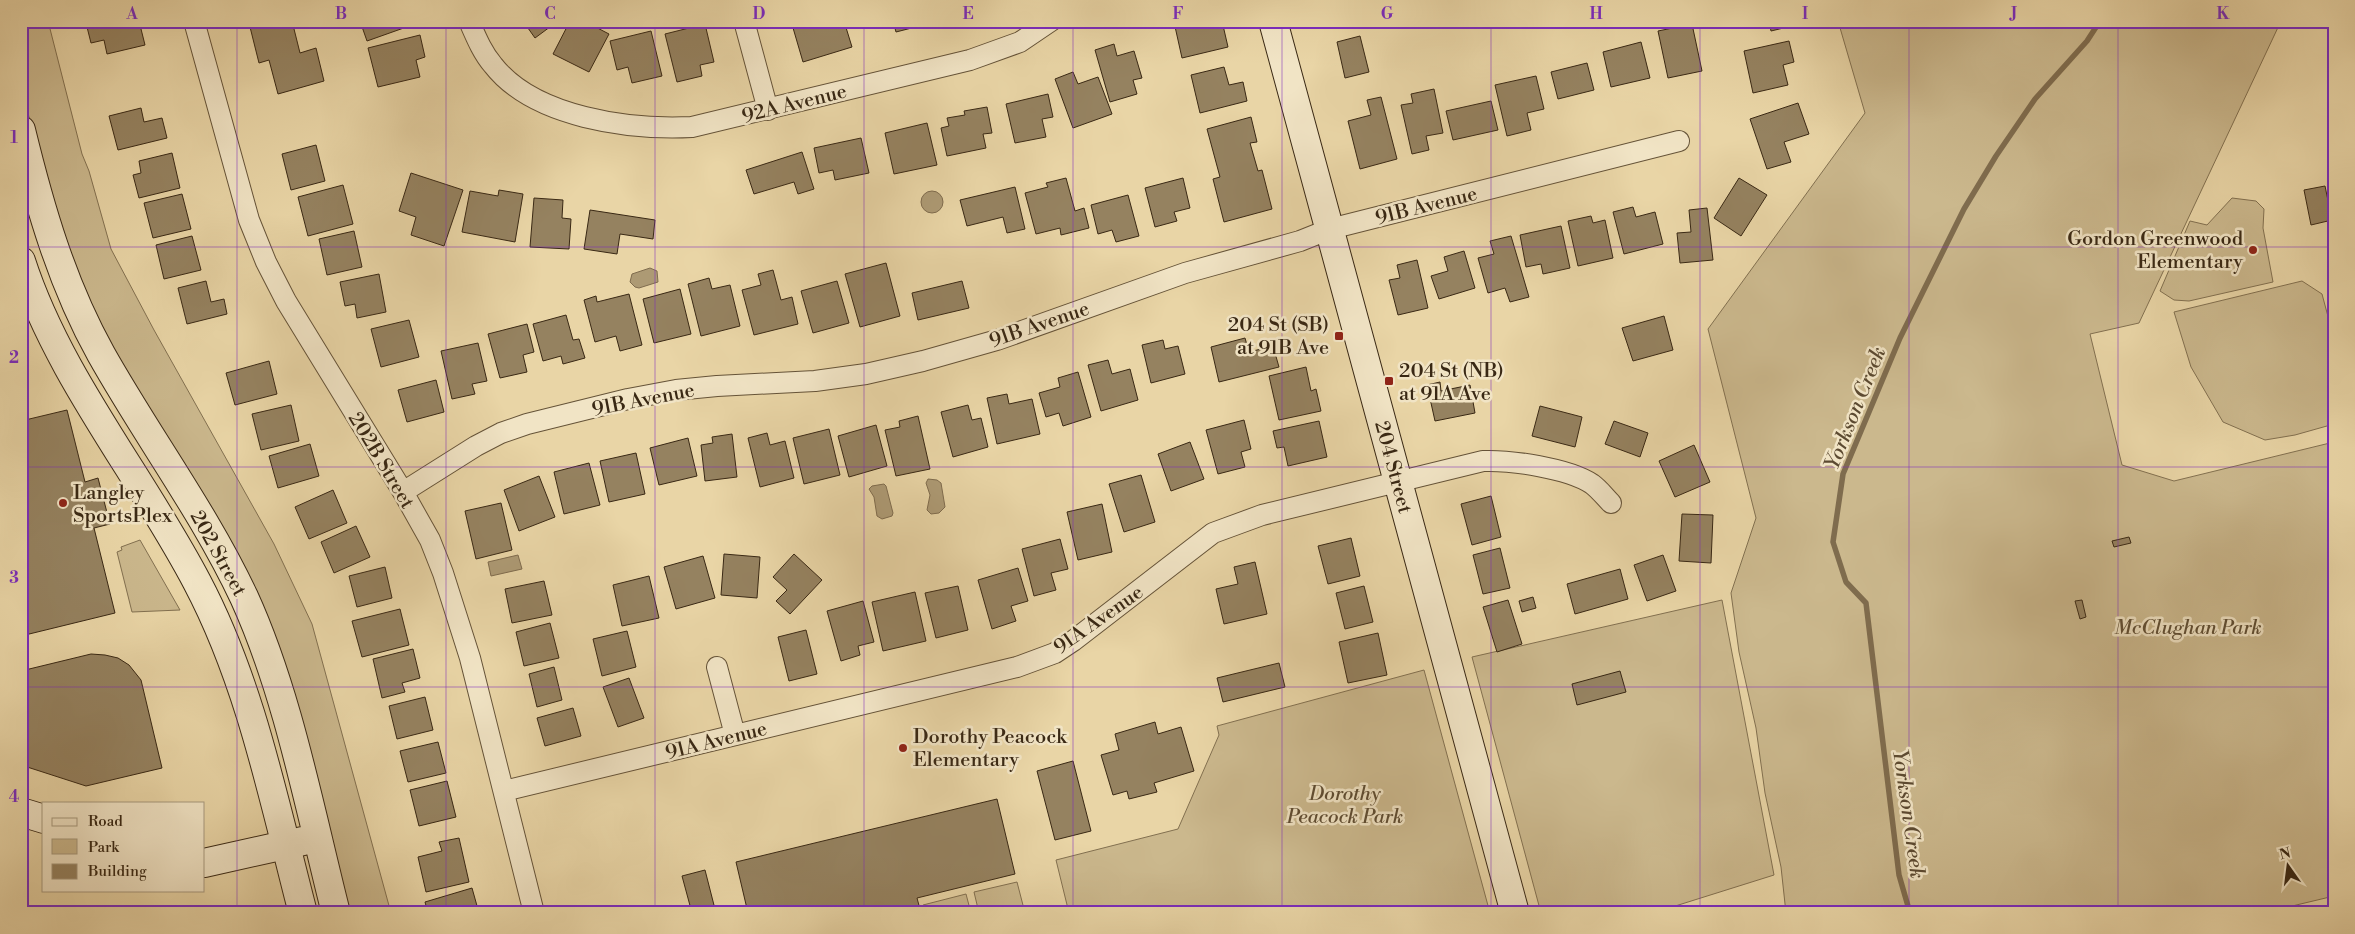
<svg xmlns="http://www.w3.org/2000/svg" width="2355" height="934" font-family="'Libre Bodoni',serif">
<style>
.green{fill:#cbb88d;stroke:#827050}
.water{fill:#ad9a74;stroke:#7f6c4e}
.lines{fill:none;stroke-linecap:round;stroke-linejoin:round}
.stream{stroke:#7f6c4e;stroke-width:5.5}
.building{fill:#958260;stroke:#392814}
.street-casing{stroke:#655338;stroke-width:22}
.secondary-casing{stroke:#392814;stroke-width:30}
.street{stroke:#f1e4c5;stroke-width:20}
.secondary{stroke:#f1e4c5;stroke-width:28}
.grid{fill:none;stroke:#7b2cbf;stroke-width:1;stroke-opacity:0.55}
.poi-dot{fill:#8f2418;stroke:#f1e4c5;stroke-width:2}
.labels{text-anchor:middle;stroke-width:5;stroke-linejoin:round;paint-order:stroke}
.street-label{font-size:20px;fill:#392814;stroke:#f1e4c5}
.poi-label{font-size:20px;fill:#392814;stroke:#f1e4c5;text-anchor:start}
.park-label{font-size:20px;font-style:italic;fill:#5e4c32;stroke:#f1e4c5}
.water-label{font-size:21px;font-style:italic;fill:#5c4a31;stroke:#f1e4c5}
.neatline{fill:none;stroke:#7b2cbf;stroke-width:2}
.grid-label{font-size:16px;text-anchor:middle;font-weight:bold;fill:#7b2cbf}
</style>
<rect width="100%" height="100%" fill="#e9d5a6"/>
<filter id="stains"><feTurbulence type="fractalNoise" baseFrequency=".004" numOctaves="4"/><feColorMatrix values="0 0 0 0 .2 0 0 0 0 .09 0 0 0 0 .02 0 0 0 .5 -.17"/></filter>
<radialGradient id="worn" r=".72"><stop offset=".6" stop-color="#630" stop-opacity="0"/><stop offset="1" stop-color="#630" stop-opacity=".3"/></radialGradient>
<path class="green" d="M21 21H48L82 154 89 171 111 249 154 330 274 544 312 624 391 913H348L288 684 88 302 42 171 21 84Z
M1838 21H2281L2139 323 2090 334 2122 465 2174 481 2334 442V896L2263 913H1786L1781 867 1765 793 1756 728 1739 652 1731 593 1756 518 1708 329 1865 113Z
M2232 198 2256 201 2264 209 2263 228 2273 282 2189 301 2174 300 2160 291 2190 221 2207 225Z
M2302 281 2322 294 2334 339V424L2295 435 2265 440 2223 422 2191 367 2174 312Z
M140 540 180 610 132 612 117 552 122 550 121 547Z
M1722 600 1774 875 1653 913H1541L1472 657Z
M1424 670 1490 913H1069L1056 860 1178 829 1219 735 1217 726Z
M1017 882 1025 913H979L974 892Z
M966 894 971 913H925L923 905Z"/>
<path class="water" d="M921 202a11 11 0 1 1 22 0a11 11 0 1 1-22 0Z
M650 268 657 271 658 282 639 288 635 287 630 282 632 274Z
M928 479 937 480 941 483 945 507 939 513 931 514 927 510 930 495 926 483Z
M884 484 886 486 893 513 892 516 882 519 877 516 874 497 869 489 872 486Z
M518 555 522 569 491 576 488 562Z"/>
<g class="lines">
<path class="stream" d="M1910 913 1899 875 1866 603 1846 582 1833 542 1843 474 1900 338 1964 209 1996 156 2035 99 2087 41 2100 21"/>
</g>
<path class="building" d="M92 21H139L145 45 107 54 104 40 91 43 86 23Z
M257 21H292L300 53 316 48 324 81 278 94 269 60 259 63 249 23Z
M360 21H414L415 24 367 41Z
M523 21H558L535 38Z
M570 21H584L609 34 589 72 553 54Z
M791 21H844L852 47 803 62Z
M893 21H939L896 32Z
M1222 21 1228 47 1182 58 1174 22Z
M1769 21H1795L1796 25 1771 31Z
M705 24 714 62 700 65 702 76 677 82 665 34Z
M1692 24 1702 71 1668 78 1658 31Z
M651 31 662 76 632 83 628 67 617 70 610 41Z
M420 35 425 57 416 60 420 77 378 87 368 48Z
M1360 36 1369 72 1345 78 1337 42Z
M1789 41 1794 62 1783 65 1788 85 1753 93 1744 51Z
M1641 42 1650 78 1611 87 1603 52Z
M1114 44 1117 56 1134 51 1142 78 1133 80 1137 94 1110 102 1095 50Z
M1587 63 1594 90 1558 99 1551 72Z
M1224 67 1229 85 1243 82 1247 101 1200 113 1191 75Z
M1073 72 1078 84 1098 77 1112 114 1073 128 1055 79Z
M1536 76 1544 109 1527 113 1531 130 1507 136 1495 85Z
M1434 89 1443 133 1426 136 1429 150 1412 154 1401 105 1413 103 1411 94Z
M1048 94 1053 117 1042 119 1046 137 1015 143 1006 104Z
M1381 97 1397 159 1360 169 1348 121 1371 115 1367 100Z
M1491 101 1498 130 1453 140 1446 111Z
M1798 103 1809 134 1784 142 1791 162 1767 169 1750 119Z
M987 107 992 133 983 134 986 148 947 156 941 128 949 126 947 118 965 115 964 111Z
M141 108 144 122 162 118 167 138 118 150 109 116Z
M1251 117 1257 142 1250 143 1258 171 1262 170 1272 209 1224 222 1213 179 1220 177 1207 129Z
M927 123 937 165 894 174 885 133Z
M861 138 869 173 835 180 833 170 819 173 814 148Z
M316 145 325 181 291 190 282 154Z
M802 152 814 189 798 194 794 182 754 194 746 170Z
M172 153 180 188 139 198 133 175 141 173 139 161Z
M411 173 463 190 444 246 411 235 416 217 399 211Z
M1066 178 1075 211 1084 208 1089 228 1061 235 1060 228 1036 234 1025 193 1048 187 1046 183Z
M1183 178 1190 208 1174 212 1177 221 1155 227 1145 188Z
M1739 178 1767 195 1741 236 1714 218Z
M343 185 353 224 308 236 298 197Z
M2325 186 2332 220 2311 225 2304 190Z
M1015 187 1025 229 1007 233 1003 217 967 226 960 200Z
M499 190 523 194 515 242 462 232 470 191 498 196Z
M182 194 191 229 153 238 144 203Z
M1128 195 1139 236 1116 242 1112 230 1098 234 1091 205Z
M534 198 563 200 562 218 571 219 569 249 530 247Z
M1633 207 1636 217 1655 212 1663 244 1624 254 1613 212Z
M1707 208 1713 260 1680 263 1677 233 1691 232 1689 210Z
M590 210 655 220 653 239 620 234 617 254 584 249Z
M1591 216 1593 223 1605 220 1613 258 1578 266 1568 221Z
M1561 226 1570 268 1543 274 1541 264 1526 267 1520 235Z
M354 231 362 267 327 275 319 239Z
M192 236 201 270 164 279 156 245Z
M1511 236 1529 297 1510 302 1505 288 1488 293 1478 258 1494 254 1490 241Z
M1464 251 1475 288 1439 299 1431 276 1448 271 1444 257Z
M1417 260 1428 308 1398 315 1389 280 1400 278 1397 265Z
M886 263 900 316 860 327 845 274Z
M773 270 781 300 792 297 798 324 754 335 742 290 761 285 758 274Z
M379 274 386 312 357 318 355 304 345 306 340 282Z
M709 278 712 289 730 285 740 326 701 336 688 284Z
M206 281 211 302 224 299 227 314 187 324 178 288Z
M837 281 849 323 813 333 801 291Z
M962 281 969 308 918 320 912 293Z
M680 289 691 334 654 343 643 299Z
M629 294 642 345 620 351 616 336 595 342 584 300 596 296 597 302Z
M566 315 573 340 579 339 585 358 563 364 561 356 543 361 533 324Z
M1664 316 1673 350 1633 361 1622 328Z
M409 320 419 357 381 367 371 329Z
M527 324 534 352 523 355 527 372 500 378 488 334Z
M1245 338 1249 352 1273 346 1279 367 1219 382 1211 347Z
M1163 340 1165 349 1178 346 1185 374 1151 383 1142 345Z
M478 343 487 381 472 384 475 394 452 399 441 351Z
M1108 360 1112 374 1130 369 1138 400 1101 411 1088 365Z
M269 361 277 394 235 405 226 373Z
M1306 367 1311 391 1316 389 1321 411 1279 420 1269 376Z
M1078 372 1091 417 1063 426 1059 413 1046 417 1039 393 1060 387 1058 378Z
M436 380 444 412 407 422 398 390Z
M1440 382 1441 391 1470 385 1475 413 1435 421 1427 385Z
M1007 394 1009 404 1032 399 1040 434 997 444 987 398Z
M291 405 299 441 261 450 252 414Z
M968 405 972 420 981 418 988 447 953 457 941 412Z
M1540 406 1582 417 1575 447 1532 436Z
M67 410 85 482 98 478 110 524 94 528 115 613 21 636V421Z
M918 416 930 469 896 476 885 430 900 427 899 421Z
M1244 420 1251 449 1241 452 1245 467 1218 474 1206 430Z
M1319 421 1327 457 1288 466 1284 447 1277 448 1273 431Z
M1614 421 1648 433 1640 457 1605 444Z
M876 425 887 466 849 477 838 436Z
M829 429 840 475 804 484 793 438Z
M767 433 770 445 785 441 794 478 760 487 748 438Z
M732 434 737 477 705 481 701 445 713 443 712 437Z
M688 438 697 476 659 485 650 448Z
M1190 442 1204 479 1171 491 1158 454Z
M310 444 319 476 278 488 269 456Z
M1694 445 1710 482 1675 497 1659 461Z
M636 453 645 494 609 502 600 461Z
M589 463 600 505 564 514 554 472Z
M1141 475 1155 522 1124 532 1109 484Z
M539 476 555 517 519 531 504 490Z
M333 490 347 523 309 539 295 507Z
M1491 496 1501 537 1472 545 1461 504Z
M501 503 512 550 476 559 465 511Z
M1102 504 1112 552 1078 560 1067 512Z
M1682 514 1713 515 1711 563 1679 561Z
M356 526 370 557 334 573 321 542Z
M2129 537 2131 543 2114 547 2112 541Z
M1351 538 1360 576 1328 584 1318 546Z
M1060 539 1068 569 1051 573 1056 590 1034 596 1022 549Z
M1500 548 1510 588 1483 594 1473 555Z
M724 554 760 557 757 598 721 595Z
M794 554 822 580 790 614 776 601 787 590 773 577Z
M1663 555 1676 591 1647 601 1634 565Z
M703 556 715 598 676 609 664 567Z
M1255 562 1267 614 1224 624 1216 589 1238 584 1234 567Z
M385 567 392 598 357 607 349 576Z
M1018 568 1028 601 1011 606 1016 621 992 629 978 580Z
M1620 569 1628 599 1575 614 1567 584Z
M649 576 659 618 622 626 613 585Z
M544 581 552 615 512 623 505 589Z
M958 586 968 630 936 638 925 593Z
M1364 586 1373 622 1345 629 1336 593Z
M915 592 926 641 883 651 872 602Z
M1533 597 1536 608 1522 612 1519 601Z
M1508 600 1522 644 1497 652 1483 607Z
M2082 600 2086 617 2080 619 2075 601Z
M863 601 874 642 858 646 860 655 841 661 827 611Z
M400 609 409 645 362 657 352 621Z
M550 623 559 658 524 666 516 632Z
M806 630 817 674 789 681 778 637Z
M627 631 636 667 602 676 593 639Z
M1378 633 1387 675 1348 683 1339 642Z
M413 649 420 678 402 683 405 692 382 698 373 659Z
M91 654 105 655 118 658 129 665 141 680 162 768 86 786 21 765V671Z
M1279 663 1285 687 1223 702 1217 678Z
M554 667 562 700 537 707 529 674Z
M1620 671 1626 692 1577 705 1572 684Z
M629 678 644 718 618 727 603 687Z
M425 697 433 730 397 739 389 706Z
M573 708 581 736 545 746 537 718Z
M1155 722 1158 734 1181 727 1194 771 1154 783 1157 792 1129 799 1127 791 1113 795 1101 755 1119 750 1115 734Z
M438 742 446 773 408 782 400 751Z
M1073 761 1091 831 1055 840 1037 771Z
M447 781 456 817 419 826 410 790Z
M997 799 1015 874 917 898 921 913H748L736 862Z
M459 838 469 882 426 892 418 857 442 851 439 842Z
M705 870 716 913H692L682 876Z
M472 888 479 913H428L425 902Z"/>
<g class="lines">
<g class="street-casing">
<path id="street" d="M194 21 249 220 266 262 286 301 403 492 430 540 443 573 470 658 534 913
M469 21C476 37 482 52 493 65 534 118 630 130 692 127L970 60 1020 42 1051 21
M744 21 768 110
M403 492 476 446 501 433 527 424 628 399 676 390 717 386 815 381 866 374 923 361 997 340 1185 273 1300 241 1330 229 1679 141
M717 667 735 735
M504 791 1017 667 1055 653 1073 641 1213 533 1262 515 1483 461C1510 460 1568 468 1592 484 1599 489 1605 497 1611 503"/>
</g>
<g class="secondary-casing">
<path id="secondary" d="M1273 21 1515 913
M21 130C40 208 62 284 101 354 147 436 204 512 244 597 288 693 310 811 336 913
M21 261C58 376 141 475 197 582 251 684 274 802 303 913
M21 812 44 819
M204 863 303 841"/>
</g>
<use href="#street" class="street"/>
<use href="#secondary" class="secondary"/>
</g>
<path class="grid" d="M237 21V913M446 21V913M655 21V913M864 21V913M1073 21V913M1282 21V913M1491 21V913M1700 21V913M1909 21V913M2118 21V913M21 247H2334M21 467H2334M21 687H2334"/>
<g class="poi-dot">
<circle cx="2253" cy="250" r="5"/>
<rect x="1334" y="331" width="10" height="10" rx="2.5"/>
<rect x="1384" y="376" width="10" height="10" rx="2.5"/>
<circle cx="63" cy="503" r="5"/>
<circle cx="903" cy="748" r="5"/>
</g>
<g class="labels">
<g class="street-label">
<text transform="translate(794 103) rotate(-14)" y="7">92A Avenue</text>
<text transform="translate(1426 205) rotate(-14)" y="7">91B Avenue</text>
<text transform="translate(1039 324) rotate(-19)" y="7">91B Avenue</text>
<text transform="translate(643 399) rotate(-11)" y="7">91B Avenue</text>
<text transform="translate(382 460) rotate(59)" y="7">202B Street</text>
<text transform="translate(1394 467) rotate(75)" y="7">204 Street</text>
<text transform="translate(219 553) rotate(61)" y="7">202 Street</text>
<text transform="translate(1098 619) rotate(-35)" y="7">91A Avenue</text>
<text transform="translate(716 740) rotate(-14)" y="7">91A Avenue</text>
</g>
<g class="poi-label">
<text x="2243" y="245" text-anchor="end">Gordon Greenwood<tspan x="2243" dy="23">Elementary</tspan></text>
<text x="1329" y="331" text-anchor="end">204 St (SB)<tspan x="1329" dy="23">at 91B Ave</tspan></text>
<text x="1399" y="377">204 St (NB)<tspan x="1399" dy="23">at 91A Ave</tspan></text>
<text x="73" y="499">Langley<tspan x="73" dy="23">SportsPlex</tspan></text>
<text x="913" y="743">Dorothy Peacock<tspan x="913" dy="23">Elementary</tspan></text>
</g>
<g class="park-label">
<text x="2188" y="634">McClughan Park</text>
<text x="1345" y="800">Dorothy<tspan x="1345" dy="23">Peacock Park</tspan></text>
</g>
<g class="water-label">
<text transform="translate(1855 408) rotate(-68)" y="7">Yorkson Creek</text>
<text transform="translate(1909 814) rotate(82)" y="7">Yorkson Creek</text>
</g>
</g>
<rect width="2355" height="934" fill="none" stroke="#e9d5a6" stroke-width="55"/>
<rect x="42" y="802" width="162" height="90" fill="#f1e4c5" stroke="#a7997e"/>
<rect x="52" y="818" width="25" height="8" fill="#f1e4c5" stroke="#a7997e"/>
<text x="88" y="826" font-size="15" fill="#392814">Road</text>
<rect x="52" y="839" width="25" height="15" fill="#cbb88d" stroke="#a7997e"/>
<text x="88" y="852" font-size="15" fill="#392814">Park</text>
<rect x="52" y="864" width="25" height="15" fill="#958260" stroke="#a7997e"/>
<text x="88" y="876" font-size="15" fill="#392814">Building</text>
<g transform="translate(2288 866) rotate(346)" stroke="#f1e4c5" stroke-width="4" paint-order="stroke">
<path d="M0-4L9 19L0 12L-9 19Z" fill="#392814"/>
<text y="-8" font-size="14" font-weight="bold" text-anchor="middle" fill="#392814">N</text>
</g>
<rect x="28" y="28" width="2300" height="878" class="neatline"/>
<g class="grid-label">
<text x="132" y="19">A</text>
<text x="341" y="19">B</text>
<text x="550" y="19">C</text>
<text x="759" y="19">D</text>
<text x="968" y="19">E</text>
<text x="1178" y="19">F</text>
<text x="1387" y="19">G</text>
<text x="1596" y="19">H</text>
<text x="1805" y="19">I</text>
<text x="2014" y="19">J</text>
<text x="2223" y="19">K</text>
<text x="14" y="143">1</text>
<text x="14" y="363">2</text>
<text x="14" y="583">3</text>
<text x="14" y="802">4</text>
</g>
<rect width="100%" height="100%" filter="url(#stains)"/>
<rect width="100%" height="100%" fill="url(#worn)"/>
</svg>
